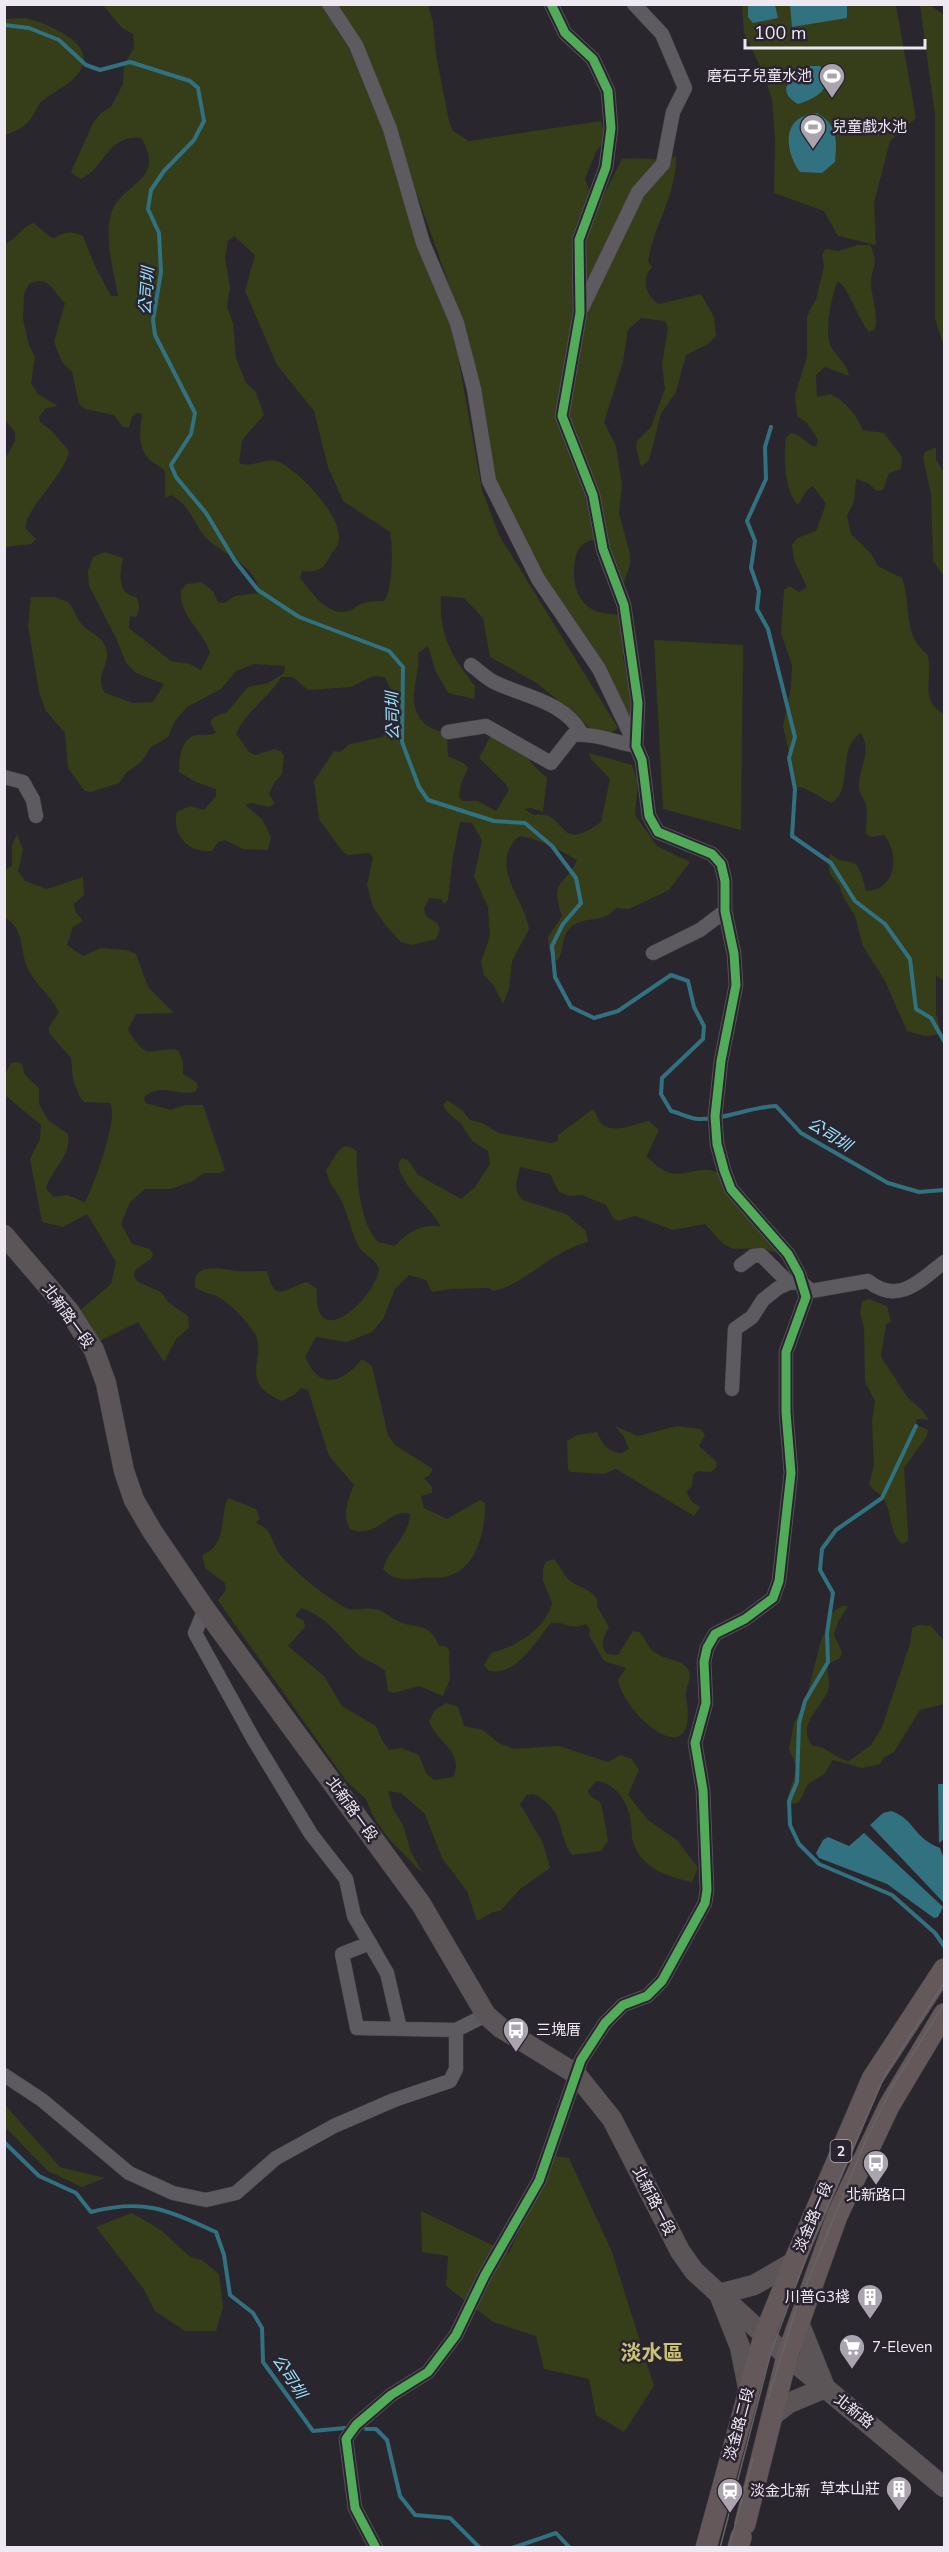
<svg xmlns="http://www.w3.org/2000/svg" width="949" height="2552" font-family="'Nunito Sans','Noto Sans TC',sans-serif">
<style>
.green{fill:#353e19;fill-rule:evenodd}
.water{fill:#327180}
.lines{fill:none;stroke-linecap:round;stroke-linejoin:round}
.stream{stroke:#327180;stroke-width:4}
.street-casing{stroke:#474349;stroke-width:15}
.secondary-casing{stroke:#474349;stroke-width:21}
.primary-casing{stroke:#474349;stroke-width:22}
.street{stroke:#5d5a60;stroke-width:14}
.secondary{stroke:#5b5558;stroke-width:20}
.primary{stroke:#64585a;stroke-width:21}
.tram{stroke:#666469;stroke-width:1.5}
.cycleway-casing{stroke:#2a2330;stroke-width:13}
.cycleway{stroke:#51ab58;stroke-width:9}
.labels{text-anchor:middle;stroke-width:5;stroke-linejoin:round;paint-order:stroke}
.shield{fill:#2a2330;stroke:#b2adb8;stroke-width:1.5}
.shield-label{font-size:14px;font-weight:bold;fill:#ede8f2}
.poi-label{font-size:15px;fill:#ede8f2;stroke:#2a2330;text-anchor:start}
.street-label{font-size:15px;fill:#ede8f2;stroke:#2a2330}
.water-label{font-size:16px;font-style:italic;fill:#97e6fa;stroke:#2a2330}
.district-label{font-size:21px;font-weight:bold;fill:#cbc173;stroke:#2a2330}
</style>
<rect width="100%" height="100%" fill="#2a262d"/>
<path class="green" d="M103 5H321L365 59 457 316 459 362 482 490 499 535 618 728 609 734 592 731 577 715 535 682 490 657 483 618 464 598 441 596C439 636 451 655 475 686L474 699 448 693 436 672 428 646 418 653C421 678 404 701 423 722 429 729 440 730 447 736L448 756 465 764 468 768 461 784 459 797 463 801H478L496 811 509 790 506 784 479 758 491 735 526 752 531 763 547 778 543 812 531 808 524 809 534 815C569 810 555 856 601 822L610 779 591 759 589 753 632 765 638 782 635 815 657 846 690 862 669 890 629 909 616 908C603 925 583 914 569 929 561 938 564 952 557 961L549 950 548 937 562 916C549 879 565 887 577 860 566 853 530 834 518 837 488 866 525 900 529 929L512 961 509 989 503 1004 494 986 484 975 481 962 490 936 488 907 474 876 482 841 472 823 460 822 453 856 448 900 444 904 441 899 429 898 424 909 426 916 437 923 440 929 436 939 412 945 401 942 387 927 373 907 367 885 373 858 369 853 348 855 343 852 319 819 314 781 334 751 340 752 350 744 383 737 393 695 385 677 373 676 351 687 308 690 293 677H281C269 698 246 711 236 734L250 753 256 755 274 749 281 751 284 756 282 774 274 783 269 794 275 803 270 807 251 803 245 805 262 819 271 837 268 850 243 849 225 840 218 842 212 851C188 854 171 834 177 812L190 806 204 810 216 796V789L196 782 179 772C179 759 181 737 197 735 204 734 209 736 216 733L210 722 214 717 227 712 248 687 268 683 284 673 285 666 255 664 236 671 221 689 187 707 175 721 168 737 151 747 142 761 126 773 119 783 91 792 85 791 68 768 65 733 46 711 39 692 28 626 31 597H55L68 602C74 608 75 616 80 622 87 633 101 634 106 648 112 664 93 676 105 693L133 703 153 702 164 684 136 673 126 663 116 638 89 586 88 571 93 557 105 552 123 558C120 572 116 594 136 597 140 604 140 609 136 617L130 616 129 628 171 661 190 664 201 670 210 653C204 631 178 615 181 590L187 584 201 582 213 591 218 602 224 603 235 596 258 593C259 566 222 554 206 538 192 522 192 507 171 495L165 498V471C160 466 155 464 150 460 137 448 140 429 142 414L136 413 132 417 129 428 123 427 114 415 85 409 79 404 72 372 62 362 54 342 65 303C53 292 49 274 29 284L24 294 23 319 29 345 35 357 31 383 38 394 58 406 46 408 39 417 40 422 51 430 69 451C64 477 22 512 26 529L36 539 31 544 5 547V459L15 441V432L5 420 4 245C16 239 23 226 34 223L50 237 55 238C65 231 72 231 83 236L95 266 111 296H118C114 271 105 244 110 218 116 183 169 183 141 138 106 134 105 170 80 179L71 172 93 123 101 113 111 107 123 84 124 65 134 48 133 34 122 28ZM234 236 255 255 245 291 277 365 314 411 328 467 343 501 390 532C393 545 393 591 384 601 377 601 368 601 361 604 356 606 353 610 348 611 327 617 312 592 300 578L302 571C319 572 323 570 330 556 332 552 337 548 338 544 347 520 299 471 279 462 265 456 252 469 239 463L242 440 264 415 256 392 246 383 236 358 233 323 227 307 230 287 225 258 228 241Z
M331 5H428L433 22 436 55 449 121 453 131 469 141 601 121 606 139 596 152 585 179 593 200 599 204 622 159C628 158 659 158 664 161L676 156C677 194 653 227 648 262L652 267C640 280 646 296 659 304L701 294 714 317 716 336 708 344 686 355 676 392 661 414 649 460 641 467 636 447 637 441 651 427 665 389 662 364 668 328 665 321 641 318 628 330 623 362 604 422 616 446 622 485 619 513 630 554V565L622 588 598 544 592 540C582 543 577 549 575 560 571 583 578 609 604 613 611 615 616 613 622 617L625 647 623 658 635 715 626 722 499 516 467 335 370 62 358 34Z
M742 5H896L916 118 890 141 874 203 876 245 838 236 824 211 774 193 775 138 772 99 762 70 744 33Z
M920 5H930L944 15V347L935 318V115Z
M26 18C48 24 103 45 77 75 68 86 51 93 41 102 38 105 36 111 34 114 26 127 17 131 5 135V19Z
M857 245H870C881 267 869 269 871 287 873 299 877 313 876 325L874 330 869 332C857 318 850 290 838 281 831 294 824 335 831 347 838 358 847 363 849 376L825 367 816 375 817 397 830 394C846 401 856 415 863 430L884 433 902 457 901 469 889 473 883 490 877 491 868 483 856 479 854 502 847 516 851 534 872 555 878 566 902 578C912 605 902 635 927 654 935 676 917 699 944 714V981L936 975V1013L940 1030 937 1035 925 1036 907 1031 885 981 863 946 855 916 844 898 839 885 830 874 828 860 831 854C843 864 843 859 853 863 861 866 864 884 866 891 896 891 900 854 884 835L872 837 866 834C866 825 868 814 866 805 863 797 858 792 859 783 860 764 872 753 861 733 836 747 854 792 831 803L804 788 797 787 783 726 791 687 792 665 781 633 784 590 790 586 799 592 807 587 794 560 792 545 797 538 816 531 826 504 813 486 807 490 798 505C784 491 784 457 786 438L791 433C802 435 807 445 816 447L818 440 807 423 797 416 795 395 807 357V316L816 299 824 267 822 254 826 249 839 251Z
M936 447V459L944 473V576L933 561 931 494 923 458 925 452Z
M654 640 743 645 741 830 663 809Z
M17 834 23 850 18 871 25 881 47 889 83 877 84 895 74 904 75 911 83 921 73 927 67 945 83 956 101 948 126 950 136 954 148 987 174 1013 136 1014 128 1030C150 1064 147 1047 178 1050L183 1062V1074L196 1082 198 1087 195 1092C177 1096 160 1082 144 1097L146 1103 171 1110 185 1105H203L225 1170 220 1173H204L193 1181 171 1189H145L130 1202 121 1224 132 1244 150 1249 153 1254 151 1259 135 1270 134 1277 138 1282 161 1292 168 1302 188 1316 189 1328 176 1339 164 1362 138 1322 90 1346 71 1318 111 1284 116 1262 87 1214 63 1227 42 1222 30 1159 40 1139 41 1125 5 1095V1075L11 1063 17 1062 22 1064 25 1075 39 1088V1104L48 1120 68 1134C71 1158 52 1167 46 1189L54 1197 67 1195 85 1202C94 1185 119 1118 110 1103L84 1102 80 1097 73 1080 71 1058 49 1033V1027L59 1012C51 995 34 984 27 967 20 949 24 928 5 918L4 870 12 866V846Z
M447 1100 462 1110 470 1120 482 1123 499 1133 552 1143 558 1141V1135L593 1109C596 1113 597 1118 600 1122 611 1136 636 1123 649 1121L659 1130 646 1157C654 1162 661 1171 670 1173 687 1177 702 1164 718 1173L779 1253 760 1248 734 1249 723 1244 705 1224 673 1230 635 1216 618 1221 613 1218 606 1205 582 1195 570 1196 559 1192 550 1174 520 1167C517 1180 512 1190 523 1200L566 1214 586 1231 588 1242C551 1251 527 1283 494 1291L489 1288 451 1289 432 1292 426 1280 409 1275 395 1289 383 1319 372 1332 347 1342 316 1337 305 1357C308 1362 311 1370 316 1374 332 1389 352 1372 362 1359L372 1366 388 1435 395 1445 433 1469 429 1476 424 1478 432 1487V1493L421 1496 424 1508 447 1519 480 1500 485 1503C486 1528 477 1569 448 1576 439 1579 430 1577 421 1578 407 1580 393 1581 383 1569 389 1547 409 1538 410 1514 390 1507 378 1540 350 1529 342 1515 348 1499 354 1485L329 1456 308 1390 301 1388 294 1395 281 1401C275 1397 266 1394 262 1388 247 1371 267 1350 253 1331 246 1320 231 1305 220 1298 212 1293 202 1293 195 1287 192 1260 223 1270 238 1271 248 1272 257 1271 267 1271 275 1306 286 1287 307 1282L317 1289C313 1358 377 1295 379 1269 375 1257 363 1256 358 1245 352 1233 348 1217 343 1204 338 1192 328 1184 326 1170 334 1161 341 1135 357 1152 356 1178 360 1223 378 1242L395 1246C406 1233 425 1222 441 1227 429 1204 403 1190 398 1164L402 1158 408 1160 418 1175 461 1199 475 1187 490 1164 488 1151 472 1141 461 1124 446 1111 443 1105Z
M869 1299 887 1306 891 1322 886 1324 881 1357 908 1398 922 1410 929 1420 916 1419 917 1425 928 1430 927 1436 904 1468 908 1532V1541L902 1544C888 1531 893 1513 883 1498 879 1492 873 1491 869 1484L874 1465 872 1421 875 1401 865 1382 864 1327 860 1314 862 1301Z
M615 1426 638 1436 677 1426 701 1429 705 1435 699 1446 717 1462 716 1468 711 1472 698 1471 693 1475 692 1486 686 1492 692 1502 700 1507 694 1516 616 1469 604 1474 571 1472 568 1469 567 1441 577 1435 597 1432C602 1443 608 1453 622 1453L629 1449 624 1437Z
M228 1498 256 1509 260 1519 255 1523C274 1528 271 1545 282 1557 297 1574 326 1597 346 1608 354 1612 365 1607 374 1609 384 1610 389 1617 398 1621 415 1630 429 1620 439 1646H445L449 1650 450 1679 443 1696 419 1686 394 1693 388 1691 385 1671C378 1664 368 1662 360 1656 338 1637 330 1618 301 1608L295 1616 304 1621 305 1627 288 1646 324 1676 342 1706 376 1726 382 1740 389 1750 401 1748 419 1755 426 1773 434 1780 453 1777C465 1752 437 1743 429 1721L435 1710 446 1703 458 1707 464 1726 483 1730 497 1742 513 1749 559 1746 608 1762 620 1755 632 1759 639 1770 628 1795 648 1820 678 1841 698 1868 692 1882C668 1877 641 1868 633 1842 631 1836 632 1830 631 1824 630 1805 616 1782 596 1781L588 1791 590 1796 600 1802 602 1807 608 1841 601 1851 572 1855C555 1829 567 1812 534 1794L527 1795 520 1804 543 1843 550 1868 520 1889 500 1911 493 1912 477 1921 467 1891 442 1858 425 1814 401 1793 388 1791 393 1809 403 1825 411 1852 424 1875 389 1839 373 1816 366 1799 347 1782 221 1605 218 1600 226 1590 225 1583 205 1568 202 1555C228 1545 219 1517 228 1498Z
M553 1559C560 1564 561 1572 568 1579 577 1587 590 1588 597 1599V1606L609 1627C604 1636 599 1645 607 1654L618 1655 633 1631 639 1632C646 1638 647 1648 656 1653 665 1660 682 1659 688 1669 693 1679 685 1687 686 1696 700 1779 625 1717 618 1680L626 1668 604 1661 589 1635 590 1629 586 1624C567 1631 567 1621 551 1623 535 1641 518 1676 489 1671L484 1665 491 1653C515 1647 546 1629 552 1603L543 1581V1568L546 1562Z
M842 1606H848L838 1622 834 1635 842 1652 840 1658 829 1664C826 1672 830 1679 829 1687 824 1708 794 1724 813 1746 827 1746 835 1759 849 1761L871 1745 882 1727 910 1644 912 1628 919 1625 931 1626 944 1641V1704L920 1710 894 1752 883 1758 880 1764 862 1768 833 1760 824 1774 808 1784 799 1802 794 1804 789 1803 788 1796 797 1768 789 1749 794 1723 806 1699 821 1640 828 1627 831 1613Z
M5 2105 60 2167 105 2178 82 2187 48 2171 5 2127Z
M554 2156 569 2158 612 2252 654 2386 624 2432 596 2415 589 2379 544 2369 536 2336 493 2322 446 2286 448 2256 422 2252 421 2211 509 2253Z
M132 2213 161 2230 190 2257 202 2260 219 2274 223 2307 216 2331H185L155 2311 143 2288 96 2227Z"/>
<path class="water" d="M748 5H775L778 18 753 23 748 17Z
M790 5H847V18L792 27Z
M811 66H820C836 86 818 98 798 104 772 89 795 75 811 66Z
M817 113C838 125 837 140 835 162L822 173 800 172C790 160 783 135 795 122 800 116 810 114 817 113Z
M938 1784H944V1839L939 1843Z
M891 1811C915 1819 913 1838 940 1848L944 1859V1903L870 1825 883 1813Z
M864 1833 943 1907 938 1917 934 1918 887 1884 819 1858 816 1853 823 1840 828 1837 849 1846Z"/>
<g class="lines">
<path class="stream" d="M4 25 29 28 59 40 86 65 100 70 130 62 190 81 198 88 204 121 194 140 164 171 151 190 148 209 159 233 161 272 153 320 155 335 195 413 191 434 171 465 176 477 206 513 235 561 258 590 299 617 389 651 403 667 402 742 419 787 428 800 494 821 525 823 552 846 576 878 581 903 563 924 552 946 555 977 571 1007 594 1018 618 1011 671 975 688 981 694 1007 704 1026 703 1039 662 1078 661 1094 671 1111C680 1113 690 1119 699 1119 726 1120 749 1107 776 1106L801 1133 888 1183 919 1192 944 1190
M771 427 765 447 766 479 747 521 755 541 751 568 759 591 757 609 768 629 795 737 789 758 795 789 792 836 831 863 855 901 885 924 910 959 916 1009 931 1018 944 1041
M916 1426 882 1498 836 1530 822 1549 820 1570 833 1593 827 1633 828 1662 805 1701 799 1723 797 1782 789 1801 790 1825 799 1844 819 1864 892 1895 935 1933 944 1946
M4 2142 39 2176 76 2193 91 2212C145 2198 167 2210 216 2232L224 2255 230 2295 253 2313 262 2328 263 2362 313 2431 345 2428
M366 2429H376L387 2440 400 2496 415 2515 450 2518 480 2548
M512 2548 556 2533 570 2548"/>
<g class="street-casing">
<path id="street" d="M329 4 356 45 390 129 423 243 457 323 474 389 489 481 538 579 599 669 636 746C615 742 594 733 573 735L551 763 486 726 448 732
M582 308 638 192 663 164 673 112 685 88 662 34 634 4
M471 665C478 670 486 678 494 682 525 697 564 701 582 734
M4 777 23 782 33 800 36 816
M653 953 700 930 725 911
M741 1265 753 1256 761 1255 789 1283
M732 1389 735 1329 752 1317 763 1300 778 1288 789 1283 801 1282 811 1291 868 1281C898 1305 919 1282 944 1262
M205 1609 195 1633 254 1740 311 1834 346 1879 354 1916 387 1973 400 2029
M370 1943 342 1954 357 2028 456 2030 486 2015
M4 2075 42 2100 129 2173 173 2193 206 2200 236 2193 276 2158 334 2126 394 2100 450 2081 456 2069V2030
M376 2548 355 2508 346 2439 356 2425 391 2395 428 2372 456 2335 485 2275 539 2181 581 2060 605 2023 623 2005 647 1996 662 1981 705 1903 707 1890 703 1790 695 1743 706 1703 704 1662 707 1648 715 1634 745 1619 773 1598 779 1581 791 1473 786 1412V1352L806 1297 799 1274 788 1254 731 1189 724 1170 717 1144 715 1116 721 1061 736 985 734 954 725 911V881L721 864 712 854 658 832 649 816 642 760 636 746 638 703 624 605 603 549 593 495 562 416 580 313 579 240 606 167 611 128 608 91 593 59 565 33 551 4"/>
</g>
<g class="secondary-casing">
<path id="secondary" d="M4 1235 69 1311 94 1350 106 1383 124 1471 134 1500 152 1531 205 1609 421 1904 486 2015 501 2028 576 2074 612 2119 680 2251 694 2271 787 2356 944 2487
M799 2323 824 2385
M748 2387 740 2347 719 2294 754 2285 794 2262
M772 2416 789 2403 825 2388"/>
</g>
<g class="primary-casing">
<path id="primary" d="M745 2524 787 2356 837 2216 889 2106 944 2014
M706 2548 764 2336 794 2262 872 2079 944 1969
M738 2548 741 2537"/>
</g>
<use href="#street" class="street"/>
<use href="#secondary" class="secondary"/>
<use href="#primary" class="primary"/>
<path class="tram" d="M768 2399 795 2312 866 2140 892 2087 944 2004
M720 2548 771 2352 812 2242 885 2075 944 1983
M729 2548 753 2458"/>
<g class="cycleway-casing">
<path id="cycleway" d="M376 2548 355 2508 346 2439 356 2425 391 2395 428 2372 456 2335 485 2275 539 2181 581 2060 605 2023 623 2005 647 1996 662 1981 705 1903 707 1890 703 1790 695 1743 706 1703 704 1662 707 1648 715 1634 745 1619 773 1598 779 1581 791 1473 786 1412V1352L806 1297 799 1274 788 1254 731 1189 724 1170 717 1144 715 1116 721 1061 736 985 734 954 725 911V881L721 864 712 854 658 832 649 816 642 760 636 746 638 703 624 605 603 549 593 495 562 416 580 313 579 240 606 167 611 128 608 91 593 59 565 33 551 4"/>
</g>
<use href="#cycleway" class="cycleway"/>
</g>
<defs>
<g id="stadium-pin" transform="scale(1.35)"><path d="M0 17L-7.5 6A9.5 9.5 0 1 1 7.5 6Z" fill="#a9a4ad" stroke="#2a2330"/><path d="M0-5a6.5 5 0 1 0 0 10a6.5 5 0 1 0 0-10ZM-3.5-1.8h7v3.6h-7Z" fill="#fff"/></g>
<g id="bus-pin" transform="scale(1.35)"><path d="M0 17L-7.5 6A9.5 9.5 0 1 1 7.5 6Z" fill="#a9a4ad" stroke="#2a2330"/><path d="M-5-6H5V4H4V6H2V4H-2V6H-4V4H-5ZM-3.5-4V0h7V-4ZM-3.5 1.2v1.5H-2V1.2ZM2 1.2v1.5H3.5V1.2Z" fill="#fff"/></g>
<g id="building-pin" transform="scale(1.35)"><path d="M0 17L-7.5 6A9.5 9.5 0 1 1 7.5 6Z" fill="#a9a4ad" stroke="#2a2330"/><path d="M-4-6H4V6H1V3H-1V6H-4ZM-2.5-4.3h1.7v1.8h-1.7ZM.8-4.3h1.7v1.8H.8ZM-2.5-1h1.7V.8h-1.7ZM.8-1h1.7V.8H.8Z" fill="#fff"/></g>
<g id="supermarket-pin" transform="scale(1.35)"><path d="M0 17L-7.5 6A9.5 9.5 0 1 1 7.5 6Z" fill="#a9a4ad" stroke="#2a2330"/><path d="M-6-5.5h2.5l.6 2H6L4.5 2H-2.5L-4.4-4H-6ZM-1.5 3.2a1.3 1.3 0 1 0 .1 0ZM3 3.2a1.3 1.3 0 1 0 .1 0Z" fill="#fff"/></g>
<g id="station-pin" transform="scale(1.35)"><path d="M0 17L-7.5 6A9.5 9.5 0 1 1 7.5 6Z" fill="#a9a4ad" stroke="#2a2330"/><path d="M-3-6H3Q5-6 5-4V2Q5 4 3 4L4.5 6H3L1.5 4h-3L-3 6H-4.5L-3 4Q-5 4-5 2V-4Q-5-6-3-6ZM-3.5-4v3h7v-3ZM-3.5 1v1.5H-2V1ZM2 1v1.5H3.5V1Z" fill="#fff"/></g>
</defs>
<g fill-rule="evenodd">
<use href="#stadium-pin" x="832" y="76"/>
<use href="#stadium-pin" x="813" y="127"/>
<use href="#bus-pin" x="516" y="2030"/>
<use href="#bus-pin" x="876" y="2163"/>
<use href="#building-pin" x="870" y="2297"/>
<use href="#supermarket-pin" x="852" y="2347"/>
<use href="#building-pin" x="899" y="2489"/>
<use href="#station-pin" x="730" y="2491"/>
</g>
<g class="labels">
<rect class="shield" x="830.5" y="2140" width="21" height="22" rx="4.5"/>
<g class="shield-label">
<text x="841" y="2156">2</text>
</g>
<g class="poi-label">
<text x="812" y="81" text-anchor="end">磨石子兒童水池</text>
<text x="832" y="132">兒童戲水池</text>
<text x="536" y="2035">三塊厝</text>
<text x="876" y="2200" text-anchor="middle">北新路口</text>
<text x="850" y="2302" text-anchor="end">川普G3棧</text>
<text x="872" y="2352">7-Eleven</text>
<text x="880" y="2494" text-anchor="end">草本山莊</text>
<text x="750" y="2496">淡金北新</text>
</g>
<g class="street-label">
<text transform="translate(68 1316) rotate(54)" y="5">北新路一段</text>
<text transform="translate(352 1809) rotate(54)" y="5">北新路一段</text>
<text transform="translate(654 2201) rotate(63)" y="5">北新路一段</text>
<text transform="translate(813 2217) rotate(-67)" y="5">淡金路一段</text>
<text transform="translate(854 2411) rotate(38)" y="5">北新路</text>
<text transform="translate(739 2424) rotate(-75)" y="5">淡金路二段</text>
</g>
<g class="water-label">
<text transform="translate(146 291) rotate(-86)" y="6">公司圳</text>
<text transform="translate(392 716) rotate(-91)" y="6">公司圳</text>
<text transform="translate(830 1134) rotate(32)" y="6">公司圳</text>
<text transform="translate(290 2376) rotate(57)" y="6">公司圳</text>
</g>
<g class="district-label">
<text x="652" y="2360">淡水區</text>
</g>
</g>
<rect width="949" height="2552" fill="none" stroke="#ede8f2" stroke-width="12"/>
<path d="M745 39v9h180v-9" fill="none" stroke="#ede8f2" stroke-width="3"/>
<text x="754" y="39" font-size="18" fill="#ede8f2" stroke="#2a2330" stroke-width="4.5" paint-order="stroke">100 m</text>
</svg>
